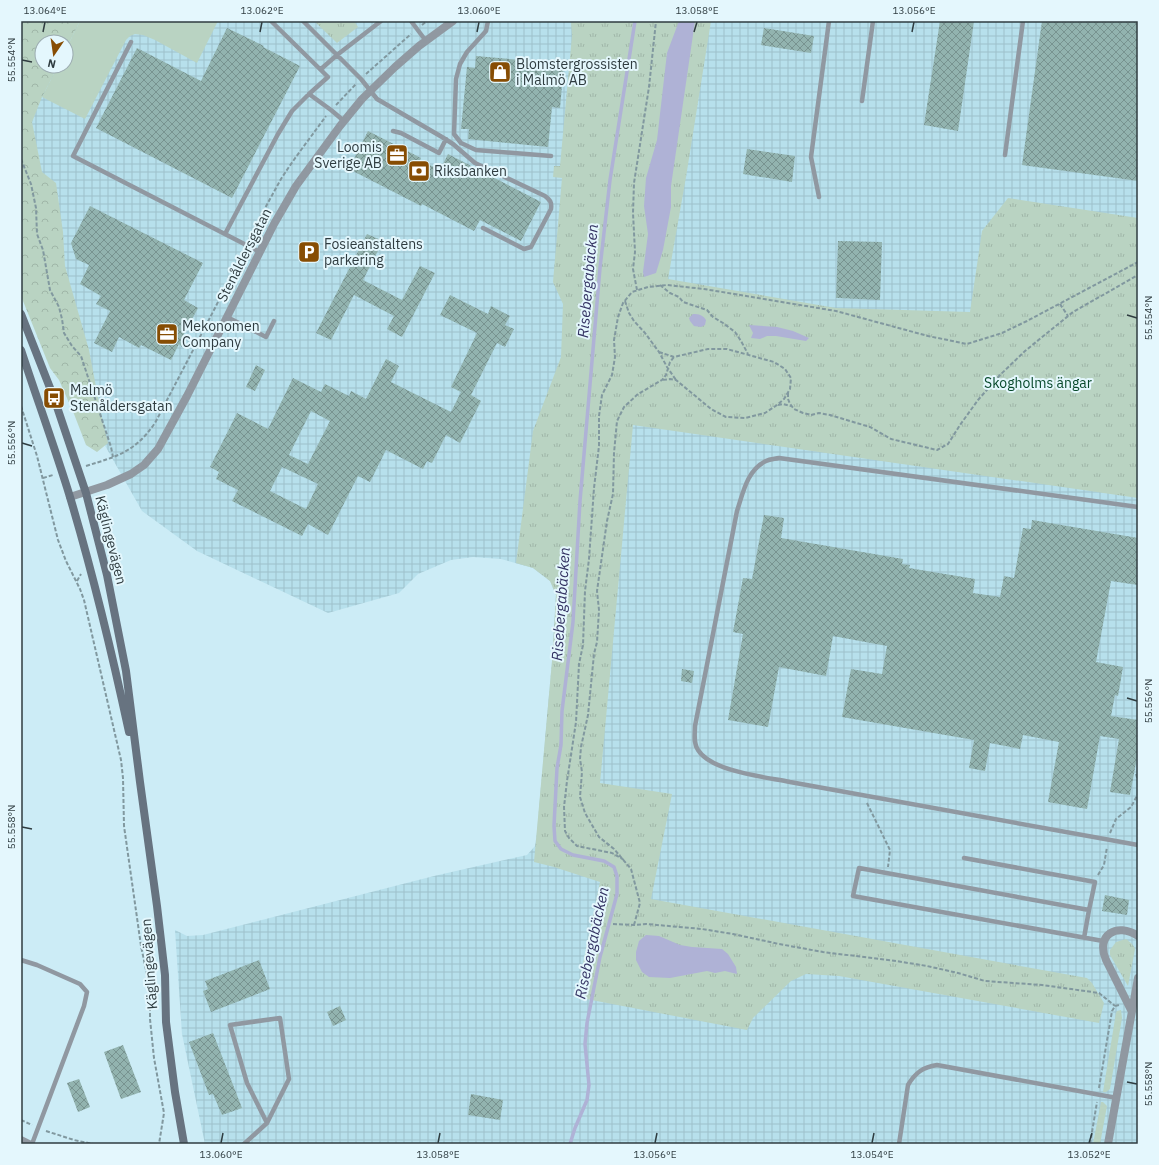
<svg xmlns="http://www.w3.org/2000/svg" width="1159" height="1165" font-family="'IBM Plex Sans',sans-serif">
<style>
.industrial{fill:url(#industrial-grid);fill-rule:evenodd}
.grass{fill:#b9d3c2}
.forest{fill:url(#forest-crowns)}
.park{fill:url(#park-tufts)}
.water{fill:#afb2d6}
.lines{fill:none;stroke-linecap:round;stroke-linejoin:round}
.stream{stroke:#afb2d6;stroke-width:3.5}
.building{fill:url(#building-cross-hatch);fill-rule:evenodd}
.path{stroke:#81989f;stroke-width:2;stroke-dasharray:4 2;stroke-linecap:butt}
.lane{stroke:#9098a1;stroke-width:4.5}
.street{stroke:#9098a1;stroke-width:8}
.secondary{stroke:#677380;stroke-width:8}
.ticks{fill:none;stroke:#2f3c40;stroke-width:1.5}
.labels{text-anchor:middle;stroke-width:4;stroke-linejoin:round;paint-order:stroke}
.poi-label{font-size:14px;fill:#2f3c40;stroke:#e4f7fd;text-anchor:start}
.street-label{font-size:14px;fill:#2f3c40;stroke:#e4f7fd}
.park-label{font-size:14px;fill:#08492b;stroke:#e4f7fd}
.water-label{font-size:15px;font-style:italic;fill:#333262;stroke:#e4f7fd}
.neatline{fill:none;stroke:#2f3c40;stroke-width:1.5}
.ticks-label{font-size:10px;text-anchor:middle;fill:#2f3c40}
</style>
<defs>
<pattern id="industrial-grid" width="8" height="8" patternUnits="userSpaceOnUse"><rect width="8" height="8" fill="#b7e0ec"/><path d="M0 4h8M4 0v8" fill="none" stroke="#9ec1cb"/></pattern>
<pattern id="forest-crowns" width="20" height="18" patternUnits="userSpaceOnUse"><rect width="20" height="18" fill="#b9d3c2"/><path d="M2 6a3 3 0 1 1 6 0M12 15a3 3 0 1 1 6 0" fill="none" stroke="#9fb6a8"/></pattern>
<pattern id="park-tufts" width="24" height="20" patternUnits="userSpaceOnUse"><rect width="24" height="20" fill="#b9d3c2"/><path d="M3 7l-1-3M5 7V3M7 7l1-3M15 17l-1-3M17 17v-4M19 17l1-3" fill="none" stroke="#9fb6a8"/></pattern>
<pattern id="building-cross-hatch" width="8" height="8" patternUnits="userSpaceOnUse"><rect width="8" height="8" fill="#92b3af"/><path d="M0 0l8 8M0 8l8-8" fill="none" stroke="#789390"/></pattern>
</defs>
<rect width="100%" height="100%" fill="#ccecf6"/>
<path class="industrial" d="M21 21H1138V1144H205L182 1034 175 930 187 936 203 935 434 876 527 855 535 846 537 832 552 661 556 595 550 581 533 568 501 559 473 557 451 560 418 574 399 593 328 613 197 551 142 511 69 382 21 266ZM42 42H66V66H42Z"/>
<path class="grass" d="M80 21H218L197 63 155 40 143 35 135 34 130 36 126 40 85 119 42 97 58 66H66V49Z
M1121 1010 1122 1018 1110 1089 1106 1092H1103L1116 1013 1117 1011Z
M1101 1102H1103L1107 1106 1100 1144H1093Z"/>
<path class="forest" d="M21 21H80L66 49V42H42V66H58L42 97 32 122 42 172 56 183 63 232 65 266 89 350 102 418 108 443 97 452 86 445 74 414 59 380 50 368 21 296Z"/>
<path class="park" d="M314 21H354L358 27 337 43Z
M571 21H711L686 177 668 279 836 308 970 312 982 231 1008 198 1138 218V498L633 425 600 783 672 794 651 899 1087 978 1092 983 1104 1003 1099 1023 839 976 806 974 791 981 753 1018 747 1030 576 997 600 882 554 867 534 862 552 661 556 595 550 581 533 568 516 563 533 431 561 357 563 304 553 282 562 178 553 177 554 166H560L572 36Z
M1126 939C1130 942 1133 944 1135 949L1128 986 1110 955V950L1116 942Z"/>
<path class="water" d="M679 21H695L671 186V207L663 250 656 273 644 277 643 272 648 234 644 206 646 178 657 140 667 53Z
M693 314C699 314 703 315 706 320L705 325 701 327 694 326 690 321 689 318Z
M749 325 777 327 793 331 809 338 806 341 776 336H767L760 339 751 338 753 333Z
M646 935 659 936 680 945 692 947 722 949 728 954 736 967 737 974 725 971 715 973 707 971 670 978 649 977 642 972 636 960V952L639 941Z"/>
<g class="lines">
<path class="stream" d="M570 1144 575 1128 587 1100 589 1085 585 1044 587 1023 600 957 617 894V876L614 867 604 861 573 855 561 849 555 841 554 826 557 768 561 745 562 711 573 622 580 501 600 268 610 180 635 21"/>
</g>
<path class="building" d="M940 21H974L958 131 924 125Z
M1042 21H1138V181L1022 165Z
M227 28 264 46 263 47 300 66 232 198 96 128 137 48 201 81Z
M764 28 814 36 811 53 761 45Z
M476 56 564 64 560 108 552 107 548 147 468 139 469 129H461L467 67 475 68Z
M368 131 421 158 420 160 440 170 448 154 541 202 521 241 480 220 474 231 422 204 421 206 349 169Z
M747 149 795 156 792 182 743 174Z
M90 206 203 263 184 300 198 308 183 336 187 337 182 347 179 344 171 360 141 345 139 348 119 337 112 352 94 343 110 311 96 304 101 296 80 284 89 265 76 259 71 243Z
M367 234 383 241 363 280 402 300 420 266 435 273 402 337 387 329 394 316 354 295 331 340 316 333Z
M838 241 882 242 880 300 836 298Z
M450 295 488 314 491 306 510 316 505 325 514 329 505 347 497 343 471 395 481 401 460 443 446 435 432 463 427 461 423 469 386 450 370 482 358 476 328 535 308 524 302 536 232 501 238 490 216 479 219 472 210 467 237 413 268 429 293 378 321 392 325 384 349 396 351 391 366 399 386 359 399 366 391 382 451 412 461 392 451 387 477 333 440 315ZM311 411 330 421 308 464 289 455ZM282 467 318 484 306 509 270 491Z
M256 365 265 370 255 391 246 387Z
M764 515 784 518 781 538 903 559 902 564 910 565 909 568 975 579 973 593 1000 597 1004 576 1014 578 1023 528 1031 529 1032 520 1138 538V585L1111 581 1096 662 1123 667 1118 696 1115 695 1111 716 1138 720V752L1130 795 1110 792 1119 739 1100 736 1087 809 1048 802 1059 742 1023 735 1020 749 990 743 985 771 969 768 974 740 842 717 851 669 882 674 887 646 833 636 826 676 779 667 768 727 728 720 743 634 733 632 743 578 752 579Z
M682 669 694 671 692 683 681 681Z
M1105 895 1129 900 1127 915 1102 911Z
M259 960 270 989 211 1012 203 991 208 989 205 981Z
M340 1006 346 1020 333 1026 327 1012Z
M213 1033 242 1108 222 1115 213 1094 209 1095 189 1042Z
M123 1045 141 1092 121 1099 104 1052Z
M79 1079 90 1107 78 1112 67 1083Z
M471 1094 503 1100 500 1120 468 1115Z"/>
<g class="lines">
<path class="path" d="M422 25 427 21
M366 74 411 34
M336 105 356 84
M21 159 31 184 36 208 37 234 43 250 50 290 59 307 62 319 64 333 72 346 81 356 111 447 113 457
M249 239C259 219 270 199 281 179 295 157 311 137 326 116
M660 285 670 293 679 297 683 302 707 310 713 317 723 323 735 332 741 341 748 354
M637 290 633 269 635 252 633 213 634 183 649 87 656 21
M625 301 629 313 634 321 645 333 659 352 667 367 676 380
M1060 304 1068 316
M659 352 674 357 708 349H727L774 362 785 369 791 378 790 389 784 399 777 405 765 413 745 418 726 417 711 409 676 380 670 379 662 380
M788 393V399L790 404 794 409 803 413 811 415 819 413 830 415 870 427 891 439 937 450 948 444 960 425 978 400 1000 375 1025 351 1073 312 1138 275
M778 405 783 404 791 406
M21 406 37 456 58 540 66 561 80 589 84 600 121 760 123 778 124 826 141 946 150 989V1019L154 1058 164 1113 159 1144
M86 466C118 456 135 452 155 423L215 308 243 252
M43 478 53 475
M77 581 81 574
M1136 774 1138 781
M867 803 890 850 888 867
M1110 833 1116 819 1131 807 1138 794
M624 860 612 853 577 846 569 838 565 831 564 807 567 781 576 722 579 664 583 645 585 591 589 559 594 488 599 446V416L602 395 612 375 615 357 614 340 618 317 623 303 632 292 648 287 667 285 704 289 836 311 928 336 967 344 1002 333 1027 321 1138 262
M1098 875 1104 865 1107 847
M613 924 634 925 646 924 702 929 733 934 779 944 823 952 896 961 927 966 958 973 985 981 1042 985 1085 991 1099 993 1115 1006
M634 925 640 903 631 869 614 849 599 837 585 813 580 797 582 772 580 759 581 747 588 715 594 654 597 642 599 610 597 591 607 521 613 494 614 453 617 421 624 407 638 394 662 380 666 375 670 362 674 357
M1099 1088 1112 1011 1115 1006 1119 1005
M21 1120 32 1125
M46 1131 74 1140 93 1144
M1090 1144 1097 1102"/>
<path class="lane" d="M271 21 328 77 309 94
M303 21 361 79 377 99 442 137 453 144 475 163 545 196C550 200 552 202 551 209L531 247 524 249 483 228
M411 21 426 41
M488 21 486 31 467 52 460 64 456 79 454 134 461 143 476 150 551 156
M131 42 73 156 260 252
M321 69 337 55 381 21
M862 101 873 21
M393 131 401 133 439 153 446 139
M1005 155 1023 21
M819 197 811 157 829 21
M225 234 278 134 292 111 309 94 331 110 344 121
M227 317 266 337 274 321
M1138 507 779 458C775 459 770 459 766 461 747 470 743 493 737 511L695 726C695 734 693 743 698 750 712 772 766 777 790 782L1138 845
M964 858 1095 882 1089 910
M1084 938 1089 910 859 868 853 896 1103 941
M21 960 37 965 80 984 87 992 84 1006 32 1144
M244 1144 267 1123 289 1079 280 1018 230 1025 247 1083 267 1123
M899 1144 908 1085C915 1073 923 1067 937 1065L1117 1098"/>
<path class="street" d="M70 497 107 485 131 474 144 465 158 449 187 396 274 224 296 186 340 126 362 99 395 67 419 46 453 21
M1131 1010 1106 960C1095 935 1117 922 1138 936
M21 1140 29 1144
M1108 1144 1138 978"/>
<path class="secondary" d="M21 314 54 398 86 493 107 575 126 671 140 782 157 906 165 975 166 1022 175 1092 184 1144
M21 350C37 399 55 448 70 497 93 574 112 653 129 732"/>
</g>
<path class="ticks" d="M43 32 45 22M260 32 262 22M477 32 479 22M694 32 697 22M912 32 914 22M22 60 32 62M1127 315 1137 318M22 443 32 446M1127 698 1137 701M22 827 32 829M1127 1082 1137 1084M221 1143 223 1133M438 1143 440 1133M655 1143 657 1133M872 1143 874 1133M1089 1143 1092 1133"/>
<defs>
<g id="shop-square" transform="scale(1.15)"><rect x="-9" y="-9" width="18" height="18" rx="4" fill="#874d03" stroke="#e4f7fd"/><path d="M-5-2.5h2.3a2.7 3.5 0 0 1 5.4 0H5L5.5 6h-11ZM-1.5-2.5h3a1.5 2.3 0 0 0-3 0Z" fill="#fff"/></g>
<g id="office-square" transform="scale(1.15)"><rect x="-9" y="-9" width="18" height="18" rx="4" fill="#874d03" stroke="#e4f7fd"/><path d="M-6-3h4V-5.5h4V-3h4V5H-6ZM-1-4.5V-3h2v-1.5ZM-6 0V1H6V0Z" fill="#fff"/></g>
<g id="bank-square" transform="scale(1.15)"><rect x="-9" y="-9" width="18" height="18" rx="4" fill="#874d03" stroke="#e4f7fd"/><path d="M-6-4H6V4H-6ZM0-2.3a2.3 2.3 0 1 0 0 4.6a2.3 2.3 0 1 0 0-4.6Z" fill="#fff"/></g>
<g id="parking-square" transform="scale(1.15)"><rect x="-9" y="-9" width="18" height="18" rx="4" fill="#874d03" stroke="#e4f7fd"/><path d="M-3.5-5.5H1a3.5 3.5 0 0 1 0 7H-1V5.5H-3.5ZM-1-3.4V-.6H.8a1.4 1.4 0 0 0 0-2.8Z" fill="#fff"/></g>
<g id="bus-square" transform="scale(1.15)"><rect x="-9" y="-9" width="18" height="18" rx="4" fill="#874d03" stroke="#e4f7fd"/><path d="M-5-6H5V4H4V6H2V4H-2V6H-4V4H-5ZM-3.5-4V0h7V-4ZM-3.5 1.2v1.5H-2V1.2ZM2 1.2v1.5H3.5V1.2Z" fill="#fff"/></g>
</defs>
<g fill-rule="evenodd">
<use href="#shop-square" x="500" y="72"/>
<use href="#office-square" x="397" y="155"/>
<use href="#bank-square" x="419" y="171"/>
<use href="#parking-square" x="309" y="252"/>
<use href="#office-square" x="167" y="334"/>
<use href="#bus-square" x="54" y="398"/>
</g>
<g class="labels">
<g class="poi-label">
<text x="516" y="69">Blomstergrossisten<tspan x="516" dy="16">i Malmö AB</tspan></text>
<text x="382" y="152" text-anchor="end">Loomis<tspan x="382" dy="16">Sverige AB</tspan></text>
<text x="434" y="176">Riksbanken</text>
<text x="324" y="249">Fosieanstaltens<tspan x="324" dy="16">parkering</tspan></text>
<text x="182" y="331">Mekonomen<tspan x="182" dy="16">Company</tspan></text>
<text x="70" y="395">Malmö<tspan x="70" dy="16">Stenåldersgatan</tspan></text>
</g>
<g class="street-label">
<text transform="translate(244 255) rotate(-63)" y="5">Stenåldersgatan</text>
<text transform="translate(111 540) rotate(76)" y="5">Käglingevägen</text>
<text transform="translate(149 964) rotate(-94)" y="5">Käglingevägen</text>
</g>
<g class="park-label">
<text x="1038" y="388">Skogholms ängar</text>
</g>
<g class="water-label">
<text transform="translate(588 281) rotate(-85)" y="5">Risebergabäcken</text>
<text transform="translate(561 604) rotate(-86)" y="5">Risebergabäcken</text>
<text transform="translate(592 943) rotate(-78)" y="5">Risebergabäcken</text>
</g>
</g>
<rect width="1159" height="1165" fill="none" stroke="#e4f7fd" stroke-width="44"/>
<g transform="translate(54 54) rotate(193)"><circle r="19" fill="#e4f7fd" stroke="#9cacb1"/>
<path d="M0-3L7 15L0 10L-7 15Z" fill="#874d03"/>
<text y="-6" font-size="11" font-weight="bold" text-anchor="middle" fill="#2f3c40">N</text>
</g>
<rect x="22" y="22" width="1115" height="1121" class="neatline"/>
<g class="ticks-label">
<text x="45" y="14">13.064°E</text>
<text x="262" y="14">13.062°E</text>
<text x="479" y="14">13.060°E</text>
<text x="697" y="14">13.058°E</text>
<text x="914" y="14">13.056°E</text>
<text transform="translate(11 60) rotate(-90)" y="4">55.554°N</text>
<text transform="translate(1148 318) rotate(-90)" y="4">55.554°N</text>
<text transform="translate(11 443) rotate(-90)" y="4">55.556°N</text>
<text transform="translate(1148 701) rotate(-90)" y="4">55.556°N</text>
<text transform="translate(11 827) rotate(-90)" y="4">55.558°N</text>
<text transform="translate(1148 1084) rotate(-90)" y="4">55.558°N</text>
<text x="221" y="1158">13.060°E</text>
<text x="438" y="1158">13.058°E</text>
<text x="655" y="1158">13.056°E</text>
<text x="872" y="1158">13.054°E</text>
<text x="1089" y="1158">13.052°E</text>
</g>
</svg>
